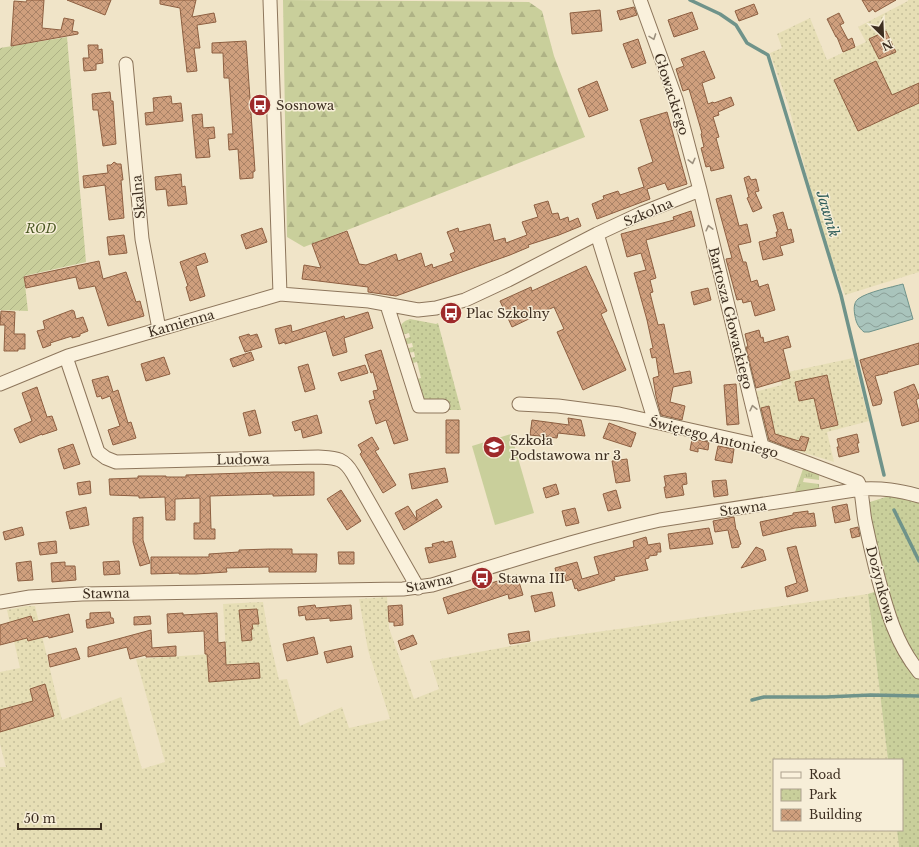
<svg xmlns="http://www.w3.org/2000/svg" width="919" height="847" font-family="'Libre Baskerville',serif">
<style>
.farmland{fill:url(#farmland-dots)}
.grass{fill:url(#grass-tufts)}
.forest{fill:url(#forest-firs)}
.park{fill:url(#park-dots)}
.garden{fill:url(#garden-furrows)}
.pitch{fill:#c9cf9b}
.water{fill:url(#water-waves);stroke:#6f938a}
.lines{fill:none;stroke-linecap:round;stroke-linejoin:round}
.stream{stroke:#6f938a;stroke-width:3.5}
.building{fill:url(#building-cross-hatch);stroke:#8d5f41}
.minor-casing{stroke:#8d765c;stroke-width:15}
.minor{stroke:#faf1dc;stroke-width:13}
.oneway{stroke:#9c907e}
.labels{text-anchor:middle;stroke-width:3;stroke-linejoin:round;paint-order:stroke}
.street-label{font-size:13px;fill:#3d2e20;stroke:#f7eed8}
.poi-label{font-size:13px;fill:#3d2e20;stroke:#f7eed8;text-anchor:start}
.park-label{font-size:13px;font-style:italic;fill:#4d5a26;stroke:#f7eed8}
.water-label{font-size:14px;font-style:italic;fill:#2f5d5a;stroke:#f7eed8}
</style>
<defs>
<pattern id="farmland-dots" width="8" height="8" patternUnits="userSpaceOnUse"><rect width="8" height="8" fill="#e6deb5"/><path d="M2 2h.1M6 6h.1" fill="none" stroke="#c6bf9b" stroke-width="1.8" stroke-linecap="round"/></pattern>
<pattern id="grass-tufts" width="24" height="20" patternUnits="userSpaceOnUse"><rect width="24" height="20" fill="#c9cf9b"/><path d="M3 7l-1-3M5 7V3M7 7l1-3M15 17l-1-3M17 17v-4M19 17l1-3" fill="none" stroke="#aeb285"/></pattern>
<pattern id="forest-firs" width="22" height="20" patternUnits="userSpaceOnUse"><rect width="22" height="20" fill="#c9cf9b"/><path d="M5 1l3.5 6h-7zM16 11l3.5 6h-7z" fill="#aeb285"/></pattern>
<pattern id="park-dots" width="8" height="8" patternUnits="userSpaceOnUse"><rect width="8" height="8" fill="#c9cf9b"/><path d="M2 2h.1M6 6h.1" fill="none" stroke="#aeb285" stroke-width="1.8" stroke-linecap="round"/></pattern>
<pattern id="garden-furrows" width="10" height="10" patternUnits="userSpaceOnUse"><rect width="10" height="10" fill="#c9cf9b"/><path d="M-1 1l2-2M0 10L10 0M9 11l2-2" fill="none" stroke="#aeb285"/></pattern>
<pattern id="water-waves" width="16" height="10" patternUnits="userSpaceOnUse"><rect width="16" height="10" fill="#a9c4bc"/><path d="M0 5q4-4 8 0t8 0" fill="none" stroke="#8ba098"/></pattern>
<pattern id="building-cross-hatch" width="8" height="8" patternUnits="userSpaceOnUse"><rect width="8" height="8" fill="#cf9f7d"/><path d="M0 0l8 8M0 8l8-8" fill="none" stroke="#a98266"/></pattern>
</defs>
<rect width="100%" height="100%" fill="#f0e4c8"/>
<path class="farmland" d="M908 0H919V272L845 295 823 236 788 104 770 53 782 48 777 34 810 18 827 60 866 42 858 27 908 1Z
M853 358 869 421 827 432 834 462 766 441 754 392 782 385 779 374Z
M868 594 888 760H774V830H897L899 847H0V767H6L0 744V672L20 668 7 610 26 606H35L62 720 121 697 142 769 165 762 136 659 226 653 223 604 263 602 267 628 279 680 287 679 300 726 342 707 349 728 390 719 368 650 359 599 387 597 389 628 414 699 439 689 430 661 554 638Z"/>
<path class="grass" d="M804 466 819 472V480L804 478 803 482 819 484V491L794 495Z"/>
<path class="forest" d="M283 0 529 2 542 11 554 56 585 137 304 247 287 237Z"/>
<path class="park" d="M410 319 436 324 438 323 461 410H448V403L425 400 413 380 421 378 417 362 409 364 407 359 415 357 414 352 406 353 405 349 413 347 412 343 403 345 402 340 410 337 409 333 401 335C399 326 401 322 410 319Z
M892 495 919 503V847H899L897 830H902V760H888L868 594 874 592 870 502Z"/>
<path class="garden" d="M67 37 86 262 24 276 28 311 0 310V48Z"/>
<path class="pitch" d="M511 434 534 513 495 525 472 446Z"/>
<path class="water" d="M903 284 913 319 869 332H864C859 328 856 323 855 316 854 311 853 303 858 299 867 292 892 287 903 284Z"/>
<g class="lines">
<path class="stream" d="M690 0 720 14 736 25 747 43 768 55 841 295 884 475
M894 510 919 561
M752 700 764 697H826L871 695 919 696"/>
</g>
<path class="building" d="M27 0H44L42 28 61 30 64 18 74 20 72 31 78 32V34L11 46 14 1 26 2Z
M67 0H111L105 15Z
M160 0H196L192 17 214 13 216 22 197 25 200 48H194L197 71 187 72 180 8 160 4Z
M862 0H896L875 12 873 9 869 12Z
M754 4 758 14 739 21 735 11Z
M634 7 637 15 620 20 617 11Z
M600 10 602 31 572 34 570 13Z
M692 12 698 29 674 37 668 20Z
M839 13 844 23 840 25 848 40 852 38 855 47 843 52 837 37H836L827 19Z
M886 31 896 52 879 59 869 39Z
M638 39 646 63 632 68 623 44Z
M246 41 255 171 253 172V178L240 179 238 149 229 150 228 134H233L229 78H224L223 53H212V43Z
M88 45H98V50L102 49 103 63 96 64V70L84 71 83 58H89Z
M704 51 715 78 702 83 708 104 713 102 714 103 731 97 734 105 718 112 719 115 713 117 719 137 716 138 724 168 711 171 710 166 706 167 701 148 704 147 701 134 702 133 689 89 683 91 676 69 684 66 681 59Z
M876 61 892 95 919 83V103L858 131 834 80Z
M597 81 608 110 589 117 578 89Z
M110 92 111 101H113L116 144 103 146 98 110H93L92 94Z
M171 96 172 104 181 103 183 121 146 125 145 113 154 112 153 98Z
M667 112 687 184 668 190 665 183 647 189 650 199 597 219 592 204 604 199 603 196 618 191 620 195 644 187 638 168 653 162 640 120Z
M202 114 203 128 214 127 215 138 208 139 210 157 196 158 192 115Z
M114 162 117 164H121L123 180H121L124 218 109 220 105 185 84 188 83 176 108 173 107 165H111Z
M181 174 182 187 185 186 187 204 168 206 166 189 156 190 155 177Z
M749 176 751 180 756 179 759 191 755 192 762 208 753 212 747 198 749 197 744 178Z
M731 195 739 226 747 224 751 242 738 245 743 262H746L751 282 757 280 759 287 768 284 775 310 755 316 751 301 743 303 742 299 737 300 726 259 732 258 716 199Z
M548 201 552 214 558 213 560 220 568 217 569 222 578 218 581 226 559 235 528 245 529 247 510 255 473 268 396 296 368 292V287L302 279 304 265 321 268 312 244 347 231 359 264 366 265 396 254 398 261 421 253 425 267 432 264 433 268 453 261 450 254 455 252 447 232 458 228 459 232 490 224 494 241 505 238 506 243 527 235 522 222 538 217 534 205Z
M691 211 695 226 646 240 656 278 650 280 653 292 650 293 658 325 664 324 674 374 690 371 692 383 673 387 670 402 685 406 682 420 661 415 656 396 653 378 659 376 656 357 652 358 650 349 653 348 647 320 634 273 646 270 641 253 627 257 621 234 674 220 673 217Z
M783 212 788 230 791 229 794 242 780 246 783 255 763 260 759 242 777 237 776 232H778L773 215Z
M262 228 267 242 246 249 241 235Z
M124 235 127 253 109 255 107 237Z
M205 253 208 262 196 266 205 296 190 301 186 287 188 286 180 262Z
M99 261 103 279 126 272 136 302 140 301 144 316 108 326 95 286 79 289 76 277 26 288 24 277Z
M586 266 607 311 601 314 626 370 583 390 557 332 564 329 554 307 512 327 500 301 531 287 532 291Z
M708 288 711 300 694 305 691 292Z
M72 310 74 311 76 319 83 317 88 331 80 334V336L72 338V336L50 343 51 345 43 348 37 331 45 329 43 321Z
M1 311 15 312 14 334H25V349H18V351H4L5 325H0Z
M368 312 373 328 344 338 347 352 333 356 326 331 285 344V342L279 344 275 329 291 325 292 332 344 316 345 319Z
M759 330 761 338 763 337 764 343 788 336 791 347 783 349 790 378 756 388 746 347H748L745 334Z
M249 334 250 336 257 334 262 347 245 352 239 337Z
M919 343V364L889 372 888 371V373L875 376 882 400 881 404 873 406 860 360Z
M381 350 408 440 394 444 386 420 376 424 369 401 375 399 373 391 378 390 373 372 371 373 365 355Z
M251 352 254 360 233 367 230 359Z
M164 357 170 374 146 381 141 364Z
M308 364 315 389 305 392 298 367Z
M365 365 368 373 341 381 338 373Z
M827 375 838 425 821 429 814 398 799 401 795 382Z
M108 376 113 392 118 390 128 423 131 422 136 438 113 445 108 430 120 426 110 396 102 399 101 396 97 397 92 380Z
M736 384 739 424 727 425 724 385Z
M914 384 919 396V398L916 400 919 412V421L902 426 894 392Z
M37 387 47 417 52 416 57 430 42 435V434L20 443 14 429 32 421 22 393Z
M769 406 775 434 799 441 801 436 809 438 805 451 792 449 769 440 761 408Z
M255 410 261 433 249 436 243 413Z
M317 415 322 433 303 438 301 429 295 431 292 422Z
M568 418 581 420 585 436 558 433 557 438 530 435 532 420 569 425Z
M446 420H459V453H446Z
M609 423 636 433 631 447 603 438Z
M857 434 859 443H857L859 452 839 457 837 447H839L837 439Z
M372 437 379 449 375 451 396 485 383 493 360 454 362 452 358 445Z
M692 439 709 442 708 450 698 448V452L690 450Z
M73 444 80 464 64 469 58 449Z
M718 446 734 449 732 463 715 460Z
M627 459 630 481 616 483 612 461Z
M445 468 448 482 412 489 409 474Z
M274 472H314V495L273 496V494L210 496 211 529H215V539H194V523H200V498L175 499V520H166L165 497 139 498V496L110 495 109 479 138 478V476H166V477H186V475Z
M686 473 687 484 682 485 684 495 666 498 664 487H666L664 476Z
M726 480 728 495 714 497 712 481Z
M90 481 91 493 79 495 77 483Z
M556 484 559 494 546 498 543 488Z
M341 490 361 521 347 530 327 499Z
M616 490 621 508 608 511 603 494Z
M437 499 442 507 404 530 395 513 408 506 417 520 416 511Z
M847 504 850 520 835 523 832 507Z
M86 507 89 525 70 529 66 512Z
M575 508 579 523 566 526 562 511Z
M808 511V514L814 513 816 526 795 528 763 536 760 522 793 515V513Z
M143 517V540L150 563 140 566 133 542V518Z
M734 517 736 530H737L741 544 739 545V547L732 548 728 530 715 532 713 521Z
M22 527 24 535 5 540 3 532Z
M858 527 860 536 852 538 850 529Z
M709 528 713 544 670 549 668 534Z
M646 537 648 545 660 543 661 552H657V555L649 556V558L645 559 648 570 614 577 615 580 578 591 577 588 575 589 572 579 566 581 564 574 557 576 555 568 577 562 582 579 599 574 594 557 634 547 633 541Z
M56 541 57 553 40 555 38 543Z
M444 541V543L452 541 456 557 429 563 425 548 433 547 432 544Z
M796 546 808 591 787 597 785 587 797 583 787 548Z
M756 547 763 550 766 560 741 568Z
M269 549H292V554H317L316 572H269V567L226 568 227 572 196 574H179V573L151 574V557H209V554L239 552V550Z
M338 552H354V564H339Z
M31 561 33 580 18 581 16 563Z
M119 561 120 574 104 575 103 562Z
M65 562V566H75L76 580 52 582 51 563Z
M517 575 523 595 509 599 508 594 448 614 443 598Z
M552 592 555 606 535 612 531 596Z
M315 605 316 608 351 605 352 619 330 621V618L306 620 305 615 299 616 298 607Z
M402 605 403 625 394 626V622H389L388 606Z
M257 609 259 624H252L253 629H251L252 640 242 641 239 610Z
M110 612 111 618H113L114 623 90 628H87L86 620 90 619V613Z
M183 613V615L217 613 218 643 225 642 226 665 259 663 260 678 209 682 207 654H205L204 631 168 633 167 614Z
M69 614 73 632 49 638 48 636 28 641 27 638 0 645V625L31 616 33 622Z
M150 616 151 624 134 625V617Z
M151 630 152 648 176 646V656L146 657V655L130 659 127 647 88 657V647Z
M529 631 530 641 510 644 508 634Z
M413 635 417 644 401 650 398 641Z
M314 637 318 654 287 661 283 644Z
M351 646 353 657 327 663 324 652Z
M76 648 80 659 50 667 48 655Z
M45 684 54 716 0 732V710L33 701 30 689Z"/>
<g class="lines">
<g class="minor-casing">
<path id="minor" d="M270 0 280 294
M640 0 676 99 700 190 762 446
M126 64 142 239 159 329
M597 234 642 213 700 190
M387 305 419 406H443
M66 357 98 452 106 458 116 462 318 457C336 458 343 457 353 474L418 588
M0 384 68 356 280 294 369 301 418 310 436 308 465 300 508 280 597 234 655 422
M519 404 558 406 619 414 762 446 858 482C862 487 863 512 865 521 869 540 873 558 878 577 887 611 896 644 919 672
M0 602 30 597 82 594 403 589 432 585C508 562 583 537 660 520L861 489C883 488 898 490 919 496"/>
</g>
<use href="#minor" class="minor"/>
</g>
<defs><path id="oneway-chevron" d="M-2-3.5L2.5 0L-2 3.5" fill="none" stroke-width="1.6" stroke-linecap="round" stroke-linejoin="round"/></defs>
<g class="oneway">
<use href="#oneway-chevron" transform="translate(653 37) rotate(70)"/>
<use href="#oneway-chevron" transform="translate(692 161) rotate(76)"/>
<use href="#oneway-chevron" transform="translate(709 228) rotate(-104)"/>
<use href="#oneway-chevron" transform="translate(753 408) rotate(-103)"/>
</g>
<defs>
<g id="bus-disc" transform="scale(1.15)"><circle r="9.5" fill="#9e2a2b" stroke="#f7eed8"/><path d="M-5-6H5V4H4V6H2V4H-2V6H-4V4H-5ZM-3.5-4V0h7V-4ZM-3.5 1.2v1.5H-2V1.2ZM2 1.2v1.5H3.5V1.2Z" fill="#fff"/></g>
<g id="school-disc" transform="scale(1.15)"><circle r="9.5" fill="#9e2a2b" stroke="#f7eed8"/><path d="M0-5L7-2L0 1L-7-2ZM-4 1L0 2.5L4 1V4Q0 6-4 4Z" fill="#fff"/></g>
</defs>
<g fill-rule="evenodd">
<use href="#bus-disc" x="260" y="105"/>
<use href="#bus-disc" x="451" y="313"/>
<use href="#school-disc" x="494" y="447"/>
<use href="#bus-disc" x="482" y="578"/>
</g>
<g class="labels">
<g class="street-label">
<text transform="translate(672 94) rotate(72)" y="5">Głowackiego</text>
<text transform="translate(138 197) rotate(-95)" y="5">Skalna</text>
<text transform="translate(648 212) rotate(-23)" y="5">Szkolna</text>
<text transform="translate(731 318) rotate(76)" y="5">Bartosza Głowackiego</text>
<text transform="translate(181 323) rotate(-16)" y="5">Kamienna</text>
<text transform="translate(714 437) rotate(14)" y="5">Świętego Antoniego</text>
<text transform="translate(243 459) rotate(-1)" y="5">Ludowa</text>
<text transform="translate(743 508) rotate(-8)" y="5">Stawna</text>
<text transform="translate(429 583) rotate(-12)" y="5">Stawna</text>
<text transform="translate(881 584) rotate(75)" y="5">Dożynkowa</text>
<text transform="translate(106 593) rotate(-1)" y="5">Stawna</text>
</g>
<g class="poi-label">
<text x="276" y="110">Sosnowa</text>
<text x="466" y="318">Plac Szkolny</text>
<text x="510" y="445">Szkoła<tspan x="510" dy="15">Podstawowa nr 3</tspan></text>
<text x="498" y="583">Stawna III</text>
</g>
<g class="park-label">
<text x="41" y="233">ROD</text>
</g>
<g class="water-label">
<text transform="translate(828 214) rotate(73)" y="5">Jawnik</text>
</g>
</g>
<rect x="773" y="759" width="130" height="72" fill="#f7eed8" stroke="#ada18e"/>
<rect x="781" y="772" width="20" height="6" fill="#faf1dc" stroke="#ada18e"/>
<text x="809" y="779" font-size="12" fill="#3d2e20">Road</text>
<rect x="781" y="789" width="20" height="12" fill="url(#park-dots)" stroke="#ada18e"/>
<text x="809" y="799" font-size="12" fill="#3d2e20">Park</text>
<rect x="781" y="809" width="20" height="12" fill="url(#building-cross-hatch)" stroke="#ada18e"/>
<text x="809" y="819" font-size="12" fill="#3d2e20">Building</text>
<g transform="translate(883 36) rotate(156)" stroke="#f7eed8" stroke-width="3" paint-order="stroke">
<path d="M0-3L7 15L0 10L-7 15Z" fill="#3d2e20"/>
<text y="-6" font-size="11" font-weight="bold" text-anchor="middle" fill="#3d2e20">N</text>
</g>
<path d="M18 823v6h83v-6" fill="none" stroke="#3d2e20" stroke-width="2"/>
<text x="24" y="823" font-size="12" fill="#3d2e20" stroke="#f7eed8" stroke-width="3" paint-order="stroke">50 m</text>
</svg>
